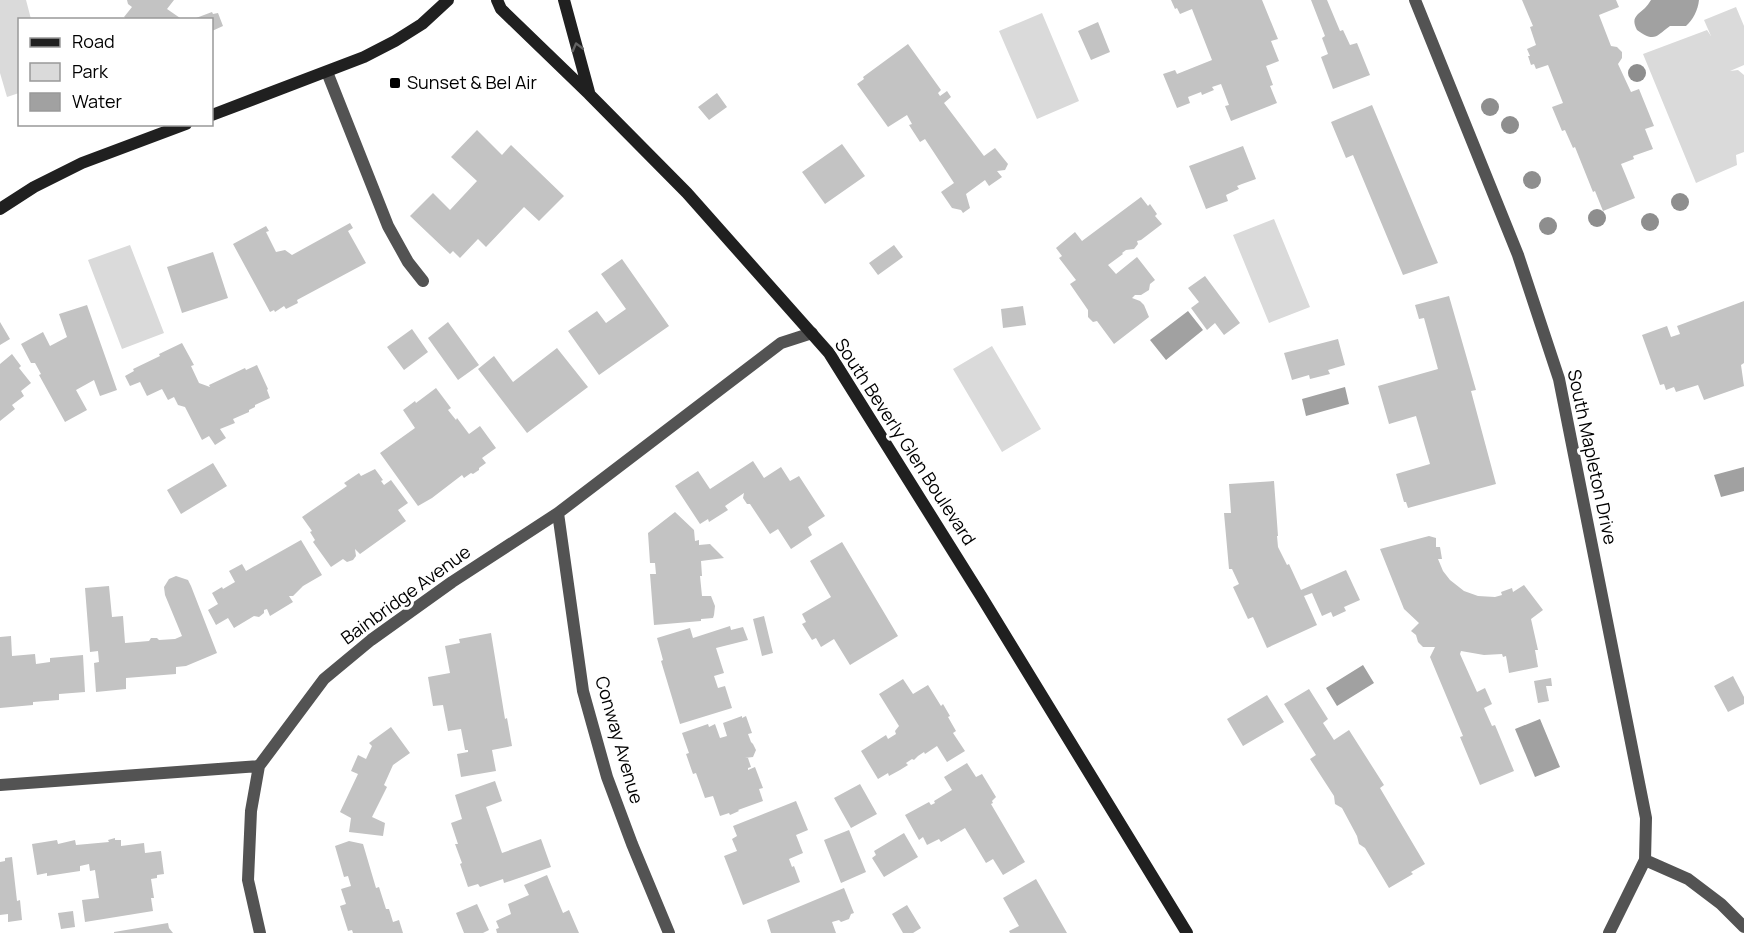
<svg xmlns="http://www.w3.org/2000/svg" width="1744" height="933" font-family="Manrope,sans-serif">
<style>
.green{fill:#dadada}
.water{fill:#a1a1a1}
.building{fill:#c3c3c3}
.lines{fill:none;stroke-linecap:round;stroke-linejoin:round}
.service{stroke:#535353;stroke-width:12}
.minor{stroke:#535353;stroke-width:12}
.secondary{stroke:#202020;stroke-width:12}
.tree{fill:#8e8e8e}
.oneway{stroke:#636363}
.poi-dot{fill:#000;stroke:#fff;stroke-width:2}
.labels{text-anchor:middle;stroke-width:6;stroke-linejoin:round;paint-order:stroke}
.poi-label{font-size:18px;fill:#000;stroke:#fff;text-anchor:start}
.street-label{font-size:18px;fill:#000;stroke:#fff}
</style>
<rect width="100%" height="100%" fill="#fff"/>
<path class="green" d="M0 0H26L31 19 20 20 19 93 7 97 0 73Z
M1736 7 1744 26V65L1730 71 1738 70 1744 75V152L1736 155 1737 165 1696 183 1643 54 1707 30 1711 36 1704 20Z
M1042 13 1079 101 1037 119 999 31Z
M1274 219 1310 307 1269 323 1233 235Z
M130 245 164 333 122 349 88 260Z
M992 346 1041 429 1002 452 953 369Z"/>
<path class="water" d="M1651 0H1699C1698 10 1693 20 1686 26H1670C1656 36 1655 43 1637 30 1631 18 1636 16 1645 8 1647 6 1649 3 1651 0Z
M1188 311 1203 330 1166 360 1150 340Z
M1345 387 1349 404 1306 416 1302 399Z
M1744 467V491L1721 497 1714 475Z
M1363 665 1374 683 1337 706 1326 688Z
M1540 719 1560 767 1535 777 1515 729Z"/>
<path class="building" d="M127 0H174L167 9 183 20H128L124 17 132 7 128 4Z
M1171 0H1262L1278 39 1271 41 1279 61 1266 66 1273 85 1270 86 1277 103 1231 121 1225 106 1229 105 1221 84 1212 87 1214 90 1202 95 1201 92 1188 97 1190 103 1177 108 1163 74 1175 70 1177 74 1212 60 1192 9 1180 14 1177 8 1175 9Z
M1311 0H1327L1340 31 1343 30 1350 45 1357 43 1370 75 1333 89 1321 57 1328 54 1322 38 1325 36Z
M1522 0H1616L1619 7 1599 15 1611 46 1617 47 1622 52V58L1618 64 1631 92 1639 89 1654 126 1645 129 1653 149 1633 156 1634 159 1621 164 1635 198 1603 211 1595 191 1593 192 1575 147 1573 148 1565 130 1562 131 1552 107 1563 103 1548 65 1536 69 1534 64 1531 65 1528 56H1530L1527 49 1536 45 1530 27 1533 26Z
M212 12 213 14 218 13 223 26 212 31V20H197L196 18Z
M1098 22 1110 52 1091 60 1078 31Z
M908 44 941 90 938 93 940 96 947 91 951 97 944 103 984 156 995 148 1008 164 1005 170 997 171 1002 177 989 186 985 180 966 194 970 208 963 213 961 210 952 208 941 192 954 183 925 139 920 142 909 125 912 124 907 115 888 127 857 84 864 79 863 77Z
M717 93 727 107 709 120 698 107Z
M1372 105 1438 263 1403 275 1353 155 1346 158 1331 122Z
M477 130 502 155 511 145 564 196 539 221 524 207 486 247 478 239 460 258 453 251 450 254 410 216 433 193 450 210 477 181 451 157Z
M842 144 865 176 825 204 802 172Z
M1243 146 1256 179 1242 184 1237 186 1239 189 1226 195 1228 201 1206 209 1189 166Z
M1141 197 1148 206 1150 204 1157 214 1155 216 1162 224 1141 240 1137 241 1138 244 1134 249 1126 250 1122 253 1123 254 1108 265 1116 274 1137 257 1155 280 1150 284 1149 290 1141 295H1135L1132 298 1140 301 1144 305 1149 317 1114 344 1097 321 1093 322 1088 317V310L1070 284 1076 280 1059 258 1062 256 1056 248 1075 232 1082 241Z
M350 223 353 228 348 231 366 263 297 300 298 303 286 309 284 306 275 312 274 310 270 312 233 244 266 226 269 231 266 232 276 252 285 250 292 255Z
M894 245 903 257 878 275 869 263Z
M213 252 228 298 182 313 167 267Z
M622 259 669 326 599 375 568 331 597 311 606 323 626 309 601 274Z
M1205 276 1240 323 1224 335 1215 323 1207 330 1191 308 1199 302 1188 288Z
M1449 296 1476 390 1471 391 1496 484 1408 508 1406 502H1404L1396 474 1430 464 1416 416 1389 424 1378 386 1438 369 1424 318 1419 319 1415 305Z
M1744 301V363L1741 365 1744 386 1704 400 1698 385 1676 392 1674 387 1666 390 1664 384 1660 385 1642 335 1667 326 1671 337 1680 334 1677 326Z
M87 305 117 390 100 396 94 380 76 390 87 410 65 422 39 375 41 374 35 363H31L21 344 43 332 50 346 67 337 59 314Z
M1023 306 1026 325 1003 328 1001 309Z
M0 322 10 339 0 345Z
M448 322 479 365 458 380 428 338Z
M412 329 428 352 404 370 387 347Z
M1338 339 1345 365 1328 370 1330 374 1310 379 1309 375 1292 380 1284 353Z
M182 343 194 365 191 366 199 383 210 387 209 385 245 368 246 370 257 365 268 389 267 390 270 398 255 405V407L249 410V412L233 419 235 423 220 429 226 438 215 445 209 436 202 440 185 407 178 405 174 397 168 400 162 389 147 396 140 382 130 386 125 376 134 371 133 369 160 356 159 354Z
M557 348 588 387 527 433 478 369 494 356 513 382Z
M12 354 21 366 19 368 31 383 21 391 24 396 12 405 15 409 0 421V364Z
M436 388 451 408 448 410 456 420 457 418 469 434 480 426 496 448 482 458 486 463 479 468V470L473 474 471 473 464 478 462 475 432 498 418 506 380 453 415 428 403 410 415 401 416 403Z
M753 461 764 478 781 467 790 481 799 476 825 516 808 527 812 535 791 549 778 529 770 534 750 504H747L743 498 744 493 725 506 728 510 709 522 708 519 700 524 675 486 698 471 710 489Z
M213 463 227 486 181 514 167 490Z
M375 469 383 480 381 481 384 485 391 480 408 503 398 510 406 521 360 554 355 549 356 556 353 560 347 562 343 559 331 567 313 542 315 540 310 532 312 531 302 517 347 486 344 483 359 473 361 476Z
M1274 481 1278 536H1277L1278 547 1287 565 1289 564 1301 590 1346 570 1360 600 1344 607 1346 611 1333 617 1331 612 1322 616 1312 593 1304 596 1317 625 1267 648 1253 617 1248 619 1233 587 1239 584 1232 569H1229L1224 513H1231L1229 484Z
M675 512 694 530 695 541 699 540V545L710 544 724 558 701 561 702 576H700L702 596H711L715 606 714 615 713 618 701 619V621L654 625 650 574H656L655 563H650L648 533Z
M1429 536 1436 538V547H1440L1442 559H1438L1443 571 1450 580 1464 591 1478 596 1495 597 1502 595 1501 592 1512 588 1513 592 1524 585 1543 610 1531 619 1538 650H1535L1538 667 1509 673 1506 656 1503 657 1502 654 1484 655 1461 651 1460 654 1477 692 1485 688 1492 704 1484 708 1492 726 1495 725 1514 771 1480 785 1460 737 1463 736 1430 657 1435 647H1423L1418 642 1416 635 1411 631 1419 623 1404 609 1380 549Z
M301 540 322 575 303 586 293 596H289L293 602 270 616 267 609 264 610V613L259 617 254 616 234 628 228 618 216 625 208 610 218 604 212 593 222 587 223 589 235 582 229 571 242 564 246 571Z
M842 542 898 636 850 665 834 639 821 647 816 638 812 640 802 624 806 622 802 614 831 597 810 561Z
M176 576 188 580 191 586 217 653 186 666 176 667V674L126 678V689L96 692 94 663 99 662 98 651 90 652 85 588 109 586 112 617 123 616 125 643 149 641 151 638H157L159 640 175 639 182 636 165 595 164 587 169 579Z
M764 616 773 653 762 656 753 619Z
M730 626 731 630 743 627 748 640 716 648 724 673 714 676 718 688 725 686 732 708 680 724 661 661 663 660 657 638 690 628 693 638Z
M491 633 505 719 507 718 512 746 492 750 496 771 461 777 457 754 468 752V750H465L461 729 448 731 443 705 433 706 428 677 450 673 445 646 460 643 459 639Z
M11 636 12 656 35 654 36 664 50 662V658L83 655 85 692 59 694V700L33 702V705L0 708V637Z
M1733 676 1744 697V704L1728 712 1714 686Z
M1551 678 1552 686H1546L1549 701 1538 703 1534 681Z
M903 679 913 694 928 685 941 706 943 704 950 716 948 717 956 731 953 733 965 751 947 762 937 746 925 754 924 752 918 756 914 760 912 759 906 763 908 765 900 770 889 776 888 773 878 779 861 751 886 735 888 739 896 734 895 731 899 726 879 694Z
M1309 689 1328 719 1323 723 1334 740 1349 730 1384 785 1380 788 1425 864 1411 872 1413 874 1389 888 1365 848 1359 844 1357 836 1342 808 1335 804 1334 796 1310 759 1316 755 1284 704Z
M1267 695 1284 722 1243 746 1227 719Z
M742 716V718L746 716 752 733 748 734 751 742 753 744 756 750 753 757 745 758H748L751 767 748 768V770L755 767 763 788 759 789 763 801 738 810 739 811 730 815 729 813 720 816 713 796 705 798 696 773 693 774 686 754 689 753 682 733 708 724 709 727 715 724 720 738 727 736 723 723Z
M391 727 410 753 393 765 384 785 387 787 372 817 385 823 383 836 349 832 351 818 340 812 358 774 351 771 358 755 366 759 372 746 369 743Z
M967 763 976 777 982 774 996 797 992 801 993 803 991 804 1025 862 1003 875 993 859 986 863 965 828 941 842 939 839 927 845 923 837 919 840 905 815 929 802 931 805 935 803 934 801 952 790 944 777Z
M495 781 502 801 486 807 502 853 541 839 551 867 504 883 503 879 480 887 478 884 468 887 460 864 462 863 455 844H458L451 823 462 819 455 795Z
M860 784 877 814 851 828 834 798Z
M796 801 808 830 796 835 803 853 789 859 792 867 794 866 800 882 743 905 724 856 737 851 732 839 737 836 733 826Z
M849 830 866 872 841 883 824 840Z
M904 833 918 857 884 877 872 858 876 855 874 851Z
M115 838V840H121V846L144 843 145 853 161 851 164 874 157 875V878L151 879 154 898H151L153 911 85 922 82 900 99 898 95 870 90 871 89 864 80 866V871L47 876V873L37 875 32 844 57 840 58 844 75 840 76 845 109 842 108 840Z
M349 841 363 844 376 888 379 887 386 909H389L393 922 399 920 403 933H353L352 930 348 931 340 906 346 904 341 889 351 886 348 876 344 877 335 846Z
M12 857 17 901 20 900 22 920 8 922V914L0 915V862L5 861V858Z
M547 875 563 913 569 910 579 933H497L496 929 499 928 496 921 511 914 508 904 529 895 524 885Z
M1036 879 1067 933H1010L1009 931 1019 926 1003 898Z
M844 888 854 913 851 914 849 919 841 922 839 920 832 922 836 933H771L767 920Z
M477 904 489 930 483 933H464L456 913Z
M907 905 921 928 913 933H903L892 914Z
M73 911 75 927 61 929 58 913Z
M168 923 169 928 173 933H114V932Z"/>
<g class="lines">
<path class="service" d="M327 72 388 226 408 262 423 281"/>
<path class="minor" d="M1415 0 1518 255 1559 379 1646 818 1645 860 1609 933
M558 513 583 691 607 777 632 844 669 933
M259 766 251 811 248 880 260 933
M0 785 259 766 324 679 371 640 452 582 558 513 781 343 812 333
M1645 860 1688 879 1721 904 1744 927"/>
<path class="secondary" d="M497 0 501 9 589 94 687 193 829 353 981 596 1187 933
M564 0 589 92
M212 115 364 57 395 41 422 24 448 0
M0 209 34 187 82 163 186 124"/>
</g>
<g class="tree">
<circle cx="1637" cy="73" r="9"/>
<circle cx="1490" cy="107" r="9"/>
<circle cx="1510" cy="125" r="9"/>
<circle cx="1532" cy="180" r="9"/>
<circle cx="1680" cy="202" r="9"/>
<circle cx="1597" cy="218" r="9"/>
<circle cx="1650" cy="222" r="9"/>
<circle cx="1548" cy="226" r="9"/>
</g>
<defs><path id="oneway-chevron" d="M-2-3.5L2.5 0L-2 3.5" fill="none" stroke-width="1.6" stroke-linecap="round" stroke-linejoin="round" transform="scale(1.5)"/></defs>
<use class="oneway" href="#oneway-chevron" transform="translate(577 47) rotate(-105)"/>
<rect class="poi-dot" x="389" y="77" width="12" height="12" rx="3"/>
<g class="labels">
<g class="poi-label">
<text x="407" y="89">Sunset &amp; Bel Air</text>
</g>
<g class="street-label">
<text transform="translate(905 442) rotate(57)" y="6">South Beverly Glen Boulevard</text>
<text transform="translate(1592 457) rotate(78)" y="6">South Mapleton Drive</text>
<text transform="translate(406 595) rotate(-36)" y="6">Bainbridge Avenue</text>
<text transform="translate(619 740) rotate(74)" y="6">Conway Avenue</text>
</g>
</g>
<rect x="18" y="18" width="195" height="108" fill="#ffffff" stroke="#999999" stroke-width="1.5"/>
<rect x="30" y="38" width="30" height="9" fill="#202020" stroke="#999999" stroke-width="1.5"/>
<text x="72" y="48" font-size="18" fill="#000000">Road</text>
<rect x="30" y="63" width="30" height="18" fill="#dadada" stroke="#999999" stroke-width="1.5"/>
<text x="72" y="78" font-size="18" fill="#000000">Park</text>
<rect x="30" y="93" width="30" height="18" fill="#a1a1a1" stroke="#999999" stroke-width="1.5"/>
<text x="72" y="108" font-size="18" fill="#000000">Water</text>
</svg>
